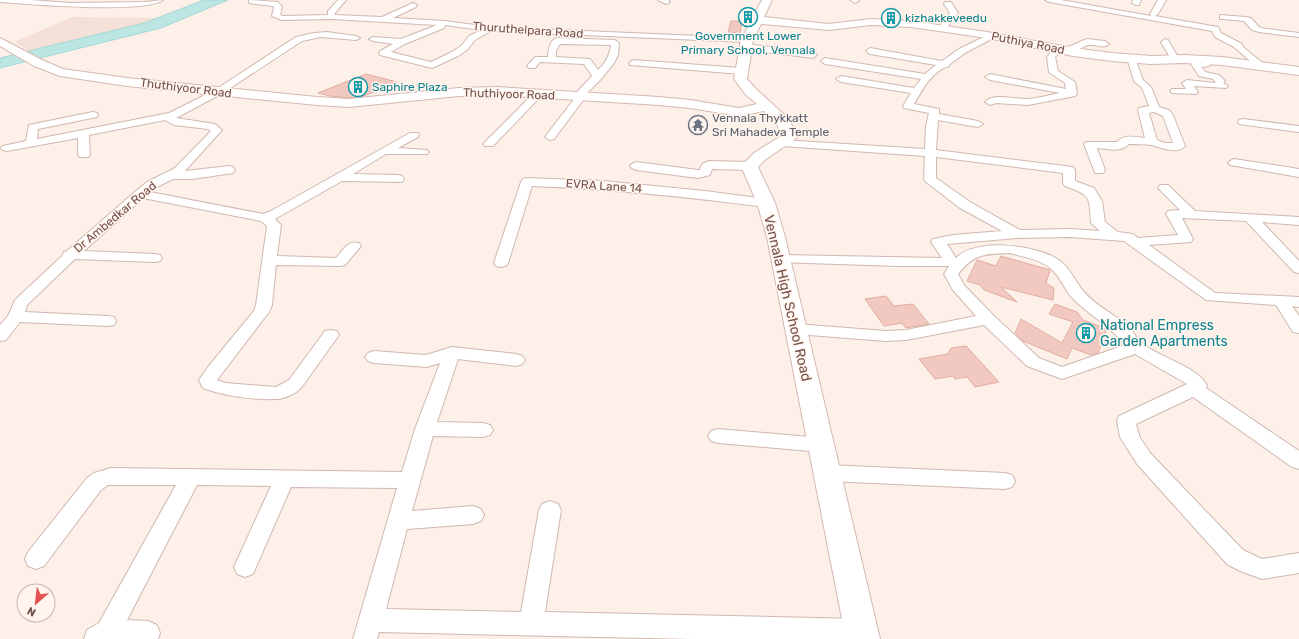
<svg xmlns="http://www.w3.org/2000/svg" width="1299" height="639" font-family="Rubik,sans-serif">
<style>
.residential{fill:#f4e0d6}
.water{fill:#bce6e3;stroke:#a3d7d4}
.building{fill:#f1c9c0;stroke:#e3aca0}
.lines{fill:none;stroke-linecap:round;stroke-linejoin:round}
.street-casing{stroke:#d0b8b0;stroke-width:2}
.secondary-casing{stroke:#d6b8b0;stroke-width:2}
.street{fill:#fff;fill-rule:evenodd}
.secondary{fill:#fff;fill-rule:evenodd}
.labels{text-anchor:middle;stroke-width:3;stroke-linejoin:round;paint-order:stroke}
.far-culture-label{font-size:12px;fill:#0d838f;stroke:#fff5ee;text-anchor:start}
.far-street-label{font-size:12px;fill:#76524c;stroke:#fff5ee}
.far-worship-label{font-size:12px;fill:#5b616d;stroke:#fff5ee;text-anchor:start}
.street-label{font-size:14px;fill:#76524c;stroke:#fff5ee}
.culture-label{font-size:14px;fill:#0d838f;stroke:#fff5ee;text-anchor:start}
</style>
<rect width="100%" height="100%" fill="#fcf0e8"/>
<path class="residential" d="M72 17 157 18 144 23 30 51 14 42Z"/>
<path class="water" d="M204 0H228L161 28 0 68V58L144 23Z"/>
<path class="building" d="M731 21H742L740 33 728 32Z
M366 74 397 82 364 96 349 98 330 96 318 93Z
M1001 256 1050 270 1046 283 1054 288 1053 300 1001 287 1017 302 984 290 980 285 967 281 977 260 996 266Z
M886 296 894 306 913 304 929 324 906 328 902 323 884 326 865 299Z
M1055 304 1077 312 1083 320 1107 329 1098 353 1091 355 1072 348 1067 359 1023 341 1015 333 1021 319 1062 343 1073 322 1049 314Z
M966 346 999 382 975 387 967 377 955 379 953 376 935 379 919 359 948 354 951 348Z"/>
<g class="lines">
<g class="street-casing">
<path id="street" d="M0 0H31L70 3 144 2 163 0C145 14 27 4 0 2Z
M249 0 278 2 282 7 280 15 283 16 328 15V11L338 0H346L335 13V15L382 17 413 3 417 5 416 7 393 18 445 21 490 27 747 38 751 40 747 42 491 31 475 40 467 50 458 56 432 68 380 55 379 53 380 51 393 44 373 41 369 39 373 37 401 39 437 25 332 19 282 20 272 16 274 7 273 6 249 3ZM445 25 481 30 469 36 461 46 452 52 431 62 391 52 405 44 444 28Z
M658 0H668L670 2 666 4Z
M850 0H858L859 1 855 3Z
M1045 0H1061L1151 16 1150 14 1158 0H1166L1158 14 1155 16 1218 27 1221 33 1242 44 1243 47 1265 65 1260 68 1257 67 1234 47 1215 37 1212 31 1049 2Z
M1133 0H1141L1139 5H1136L1132 3Z
M945 2H951L958 13 945 30H942L938 28 950 13 944 4Z
M1220 15 1246 17 1251 18 1260 28 1299 33V37L1259 32 1252 30 1244 21 1223 19H1220Z
M327 32 356 36 360 38 356 40 321 37 302 41 221 94 176 118 215 124 222 130 185 171 229 166 233 167 235 170 233 173 192 179H173L155 188 150 192 263 214 271 211 410 133H418L419 135 418 137 398 148 427 150 429 152 427 154H386L353 174 398 175 402 176 404 179 402 182 342 181 275 219 281 225 277 256 336 258C343 250 348 240 359 243L361 246 345 265 340 266 276 265 272 305 269 312 217 380 225 383 276 387 289 380 325 331 331 330 337 331 339 335 301 388C295 394 284 399 276 399 253 400 224 396 203 388L199 380 208 367 254 311 256 305 267 226 261 221 143 198 84 251 155 254 160 255 162 258 160 261 155 262 75 259 27 305 25 312 108 316 114 317 116 321 114 325 108 326 20 322 6 340 0 341V325L8 316 15 300 62 256 64 252 67 251 136 191 147 182 175 168 211 131 208 129 174 125 165 120 89 135 90 155 88 157H80L78 155V138L7 151 3 150 1 148 3 146 26 141 29 125 93 112 97 113 98 115 97 117 38 129 37 139 169 113 215 90 296 37 314 33Z
M990 34H996L997 36 965 53 950 64 949 66C933 70 922 90 914 104L939 109V114L978 121 983 124 978 127 938 120 936 150 1073 167 1075 170V181L1094 188 1102 201 1105 222 1118 232 1133 234 1138 238 1178 235 1166 214 1168 211 1180 210 1158 188 1160 185H1168L1195 211 1299 217V225L1262 222 1299 261V273L1294 272 1246 221 1182 218 1193 239 1191 242 1149 245 1215 293 1299 297V307L1292 306 1299 316V333L1293 332 1276 305 1206 300 1124 241 1070 237 1017 238 947 244 956 258C976 237 1039 245 1060 261 1071 269 1076 283 1084 292 1096 306 1114 314 1128 326 1133 331 1136 338 1141 342 1158 358 1194 364 1207 385L1206 388 1299 451V469L1292 467 1193 397 1136 424 1140 438 1151 454 1243 550 1262 559 1299 553V573L1262 579 1240 571 1227 564 1137 464 1120 437 1117 421 1119 416 1187 384 1135 354 1062 379 1027 366 984 325 906 340 886 341 796 334 790 333 788 329 790 325 796 324 886 331 906 330 976 316 953 290 944 274 949 266H899L776 262 774 259 776 256 781 255 942 258 931 242 933 239 953 235 1002 231 960 208 926 182 924 179 925 156 782 146 776 143 782 140 925 149 926 126 929 113 904 108 903 106 911 93 841 82 836 79 841 76 914 88 921 79 825 64 821 61 825 58 925 74 936 65 870 54 866 51 870 48 942 61 959 49ZM936 157 1063 173V183L1065 186C1091 196 1089 195 1091 223L1100 231 1070 229 1020 230 970 202 936 178ZM1010 253C1023 257 1040 259 1050 268 1061 277 1065 291 1074 300 1091 316 1111 327 1125 345L1062 367 1039 358 993 315 964 285 958 274C975 253 985 254 1010 253Z
M557 38 615 40 619 43 618 55 614 63 601 79 585 95 586 97 584 99 554 139 550 140 545 137 575 98 573 96 575 94 592 76 584 64 540 62 535 68H529L527 66 535 57H548C548 50 550 40 557 38ZM560 44 611 45C609 57 606 62 598 70L590 59 556 57V51Z
M1087 39 1105 41 1109 44C1103 50 1095 43 1088 45 1080 48 1069 56 1061 51L1055 57 1058 71 1075 82 1077 94 1075 96 1028 105 996 103 990 105 985 102C994 92 1016 100 1028 99 1039 98 1049 95 1060 93L990 80 985 77 990 74 1066 89 1065 83 1049 72 1047 57 1055 47 1058 46C1069 50 1077 42 1087 39Z
M1165 39 1168 40 1179 59 1178 61H1172L1171 59 1161 42Z
M746 44 813 52 817 55 813 58 743 49 742 47 743 45Z
M1131 55 1135 58 1143 80 1151 87 1159 107 1169 110 1173 115 1185 146C1178 155 1160 147 1151 145 1144 144 1136 144 1129 144 1120 153 1109 149 1097 148L1105 170 1103 173H1095L1084 144 1086 142H1117C1125 134 1135 137 1145 138L1138 110 1139 108 1149 106 1142 88 1134 81 1127 58ZM1154 112 1163 116 1173 143H1165L1157 140 1149 113Z
M1204 57 1207 58 1210 64 1209 66 1201 67 1205 72 1219 75 1225 81 1223 83 1228 86 1226 88 1194 86 1198 92 1196 94 1172 93 1170 91 1172 89H1186L1182 83 1187 80 1216 83 1213 79 1199 76 1191 64 1192 62 1200 61 1201 58Z
M633 60 741 68 746 71 741 74 630 65 629 63Z
M538 91 543 94 541 96 493 146H485L483 144 535 92Z
M1243 119 1299 126V132L1239 124 1238 122 1239 120Z
M1234 159 1299 169V177L1230 165 1228 163 1230 161Z
M709 161 749 162 753 164 755 166 753 168 749 170 712 169 710 175 698 178 636 170 632 168 630 166 632 164 636 162 698 170H700L702 164Z
M527 178 603 181 705 191 766 199 771 200 772 203 771 206 766 207C688 197 610 189 532 186L508 263 506 266 501 267 496 266 494 263 521 182 523 179Z
M452 347 516 354 522 356 525 360 522 364 516 366 458 359 437 422 483 423 490 425 493 430 490 435 483 437 433 436 412 511 473 506 481 509 484 515 481 521 473 524 407 529 386 609 521 612 539 510 542 504 550 501 558 504 561 510 545 612 861 619 870 623 873 631 870 639H693L379 632 377 639H353L397 488 291 487 253 574 245 577 237 574 234 567 271 486 197 485 127 620 148 621 157 625 160 633 158 639H84L87 630 99 623 176 485H108L101 490 44 566 36 569 28 566 25 559 28 552 87 478 94 473 111 468 402 472 415 429 440 363 427 367 374 363 368 361 365 357 368 353 374 351 426 355Z
M718 429 821 438 828 440 831 445 828 450 821 452 718 443 711 441 708 436 711 431Z
M828 465 1005 473 1012 475 1015 481 1012 487 1005 489 828 481 821 479 818 473 821 467Z"/>
</g>
<g class="secondary-casing">
<path id="secondary" d="M762 0H772L764 17 829 24 871 19 911 21 987 32 1073 48 1112 53 1151 56 1184 55 1222 57 1299 67V75L1222 65 1184 63 1151 64 1112 61 1073 56 987 38 911 27 871 25 829 30 761 24 753 40 747 79 756 89 789 119 797 137 794 140 766 159 758 167 775 203 785 237 880 639H846L767 237 757 203 741 166 754 153 781 136 777 124 764 111 739 116 690 108 659 105 496 95 459 96 349 107 317 105 127 86 60 76 34 66 0 46V38L42 60 63 69 127 78 317 97 349 99 459 88 496 87 659 97 690 100 739 108 757 104 746 95 734 79 741 40Z"/>
</g>
<use href="#street" class="street"/>
<use href="#secondary" class="secondary"/>
</g>
<defs>
<g id="building-ring" transform="scale(1)"><circle r="9.5" fill="#fff5ee" stroke="#0f9aa8" stroke-width="1.5"/><path d="M-4-6H4V6H1V3H-1V6H-4ZM-2.5-4.3h1.7v1.8h-1.7ZM.8-4.3h1.7v1.8H.8ZM-2.5-1h1.7V.8h-1.7ZM.8-1h1.7V.8H.8Z" fill="#0f9aa8"/></g>
<g id="temple-ring" transform="scale(1)"><circle r="9.5" fill="#fff5ee" stroke="#6b7280" stroke-width="1.5"/><path d="M0-6L5-2H3V0L6.5 2.5H4V6H1.5V3h-3V6H-4V2.5H-6.5L-3 0V-2H-5Z" fill="#6b7280"/></g>
</defs>
<g fill-rule="evenodd">
<use href="#building-ring" x="748" y="17"/>
<use href="#building-ring" x="891" y="18"/>
<use href="#building-ring" x="358" y="87"/>
<use href="#temple-ring" x="698" y="125"/>
<use href="#building-ring" x="1086" y="333"/>
</g>
<g class="labels">
<g class="far-culture-label">
<text x="905" y="22">kizhakkeveedu</text>
<text x="748" y="40" text-anchor="middle">Government Lower<tspan x="748" dy="14">Primary School, Vennala</tspan></text>
<text x="372" y="91">Saphire Plaza</text>
</g>
<g class="far-street-label">
<text transform="translate(528 30) rotate(4)" y="4">Thuruthelpara Road</text>
<text transform="translate(1028 43) rotate(11)" y="4">Puthiya Road</text>
<text transform="translate(186 88) rotate(7)" y="4">Thuthiyoor Road</text>
<text transform="translate(509 94) rotate(2)" y="4">Thuthiyoor Road</text>
<text transform="translate(604 186) rotate(4)" y="4">EVRA Lane 14</text>
<text transform="translate(115 217) rotate(-40)" y="4">Dr Ambedkar Road</text>
</g>
<g class="far-worship-label">
<text x="712" y="122">Vennala Thykkatt<tspan x="712" dy="14">Sri Mahadeva Temple</tspan></text>
</g>
<g class="street-label">
<text transform="translate(788 298) rotate(77)" y="5">Vennala High School Road</text>
</g>
<g class="culture-label">
<text x="1100" y="330">National Empress<tspan x="1100" dy="16">Garden Apartments</tspan></text>
</g>
</g>
<g transform="translate(36 603) rotate(208)"><circle r="19" fill="#fff5ee" stroke="#c8b4ad"/>
<path d="M0-3L7 15L0 10L-7 15Z" fill="#e35150"/>
<text y="-6" font-size="11" font-weight="bold" text-anchor="middle" fill="#76524c">N</text>
</g>
</svg>
